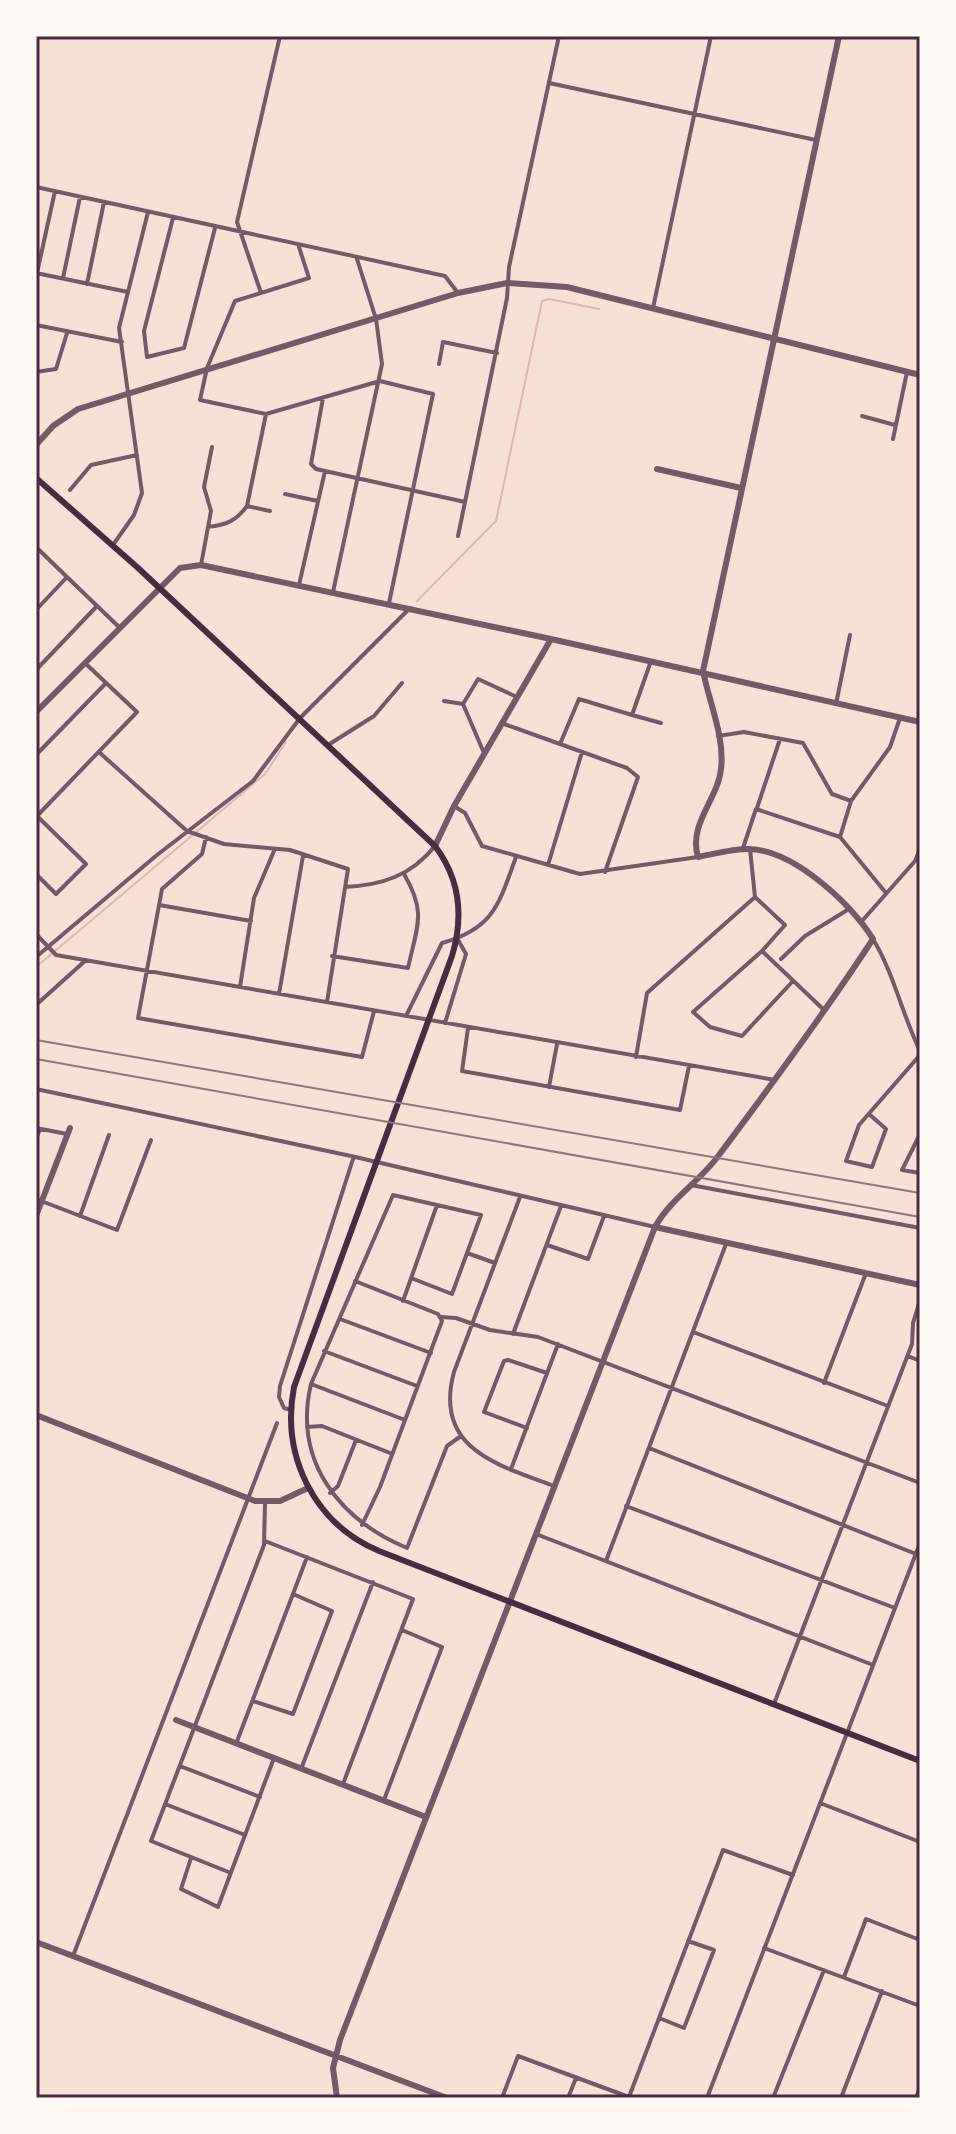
<svg xmlns="http://www.w3.org/2000/svg" width="956" height="2134" font-family="Bitter,serif">
<style>
.lines{fill:none;stroke-linecap:round;stroke-linejoin:round}
.stream{stroke:#dcb8b0;stroke-width:2}
.minor{stroke:#755966;stroke-width:4}
.tertiary{stroke:#755966;stroke-width:6}
.secondary{stroke:#4a2c40;stroke-width:6}
.rail{stroke:#8f747c;stroke-width:2}
.neatline{fill:none;stroke:#4a2c40;stroke-width:3}
</style>
<rect width="100%" height="100%" fill="#f7e1d7"/>
<g class="lines">
<path class="stream" d="M417 601 496 521 542 301 549 299 599 309
M188 839 265 774 286 742
M36 967 188 839"/>
<path class="minor" d="M549 83 816 140
M36 187 445 276 458 293
M173 218 144 331 147 357 184 348 215 228
M299 247 309 278 235 301 207 368 200 400 266 414 380 381 433 394 389 603
M36 273 128 292
M37 273 55 191
M63 278 80 197
M87 284 104 202
M261 293 237 222 280 36
M653 308 711 36
M36 325 122 342
M439 364 443 342 497 353
M36 372 56 369 67 333
M323 398 311 464 316 469 465 502 507 298 509 267 559 36
M862 416 895 425
M893 439 907 372
M70 490 91 465 137 455
M285 494 318 501
M247 506 270 511
M208 527C226 525 236 521 247 506L266 414
M458 536 465 502
M113 545 134 515 142 493 119 328 148 212
M36 547 67 577
M201 565 211 511 204 487 212 447
M299 585 325 471
M333 592 382 364 376 319 357 259
M36 610 67 577 118 626
M36 670 97 606
M444 701 463 704 478 679 517 697
M463 704 484 753
M836 704 850 635
M632 715 661 723
M504 724 560 744
M718 736 744 732 803 743 832 794 851 801
M328 745 374 716 402 683
M100 753 187 831 224 844 290 850 348 869 327 1002
M36 755 106 683
M454 806 465 813 482 846 580 874 698 857
M757 808 780 739
M36 817 137 712 85 663
M206 837 202 854 162 889 138 1018 362 1057 374 1011
M840 837 851 801 890 747 900 718
M743 848 756 809 840 837 886 893
M750 849 755 897 785 925 762 951 693 1012 710 1027 742 1036 792 982
M548 865 582 752
M605 872 638 777 627 768 560 744 579 699 632 715 651 661
M36 874 56 894 86 864 37 816
M345 887C382 885 411 876 435 846
M159 905 251 921
M862 921 915 861 920 849
M36 934 56 955 775 1080
M873 939C894 974 902 1014 920 1051
M762 951 824 1010
M332 956 408 968C417 926 427 913 404 874
M36 957 157 855 253 781 300 718 410 608
M781 959 805 936 849 909
M240 987 254 898 274 851
M279 994 303 856
M36 1005 86 960
M406 1016 442 943C495 928 499 903 516 857
M445 1023 466 954 457 938
M468 1028 462 1071 680 1110 689 1066
M636 1057 647 993 755 897
M549 1087 557 1044
M36 1089 351 1156 655 1227
M869 1114 886 1129 872 1167 846 1161 859 1125 920 1055
M36 1128 67 1134
M920 1134 902 1170 920 1173
M36 1139 40 1129
M691 1185 920 1228
M520 1197 454 1372C433 1449 498 1465 554 1486
M36 1199 117 1230 151 1140
M80 1216 109 1135
M547 1245 588 1259 604 1216
M467 1253 495 1263
M411 1278 452 1294 481 1215 393 1195 311 1384C293 1460 338 1519 407 1548L447 1446 461 1436
M355 1281 438 1314 442 1321 380 1487 362 1525
M403 1301 437 1205
M441 1317 456 1318 490 1330 538 1337 920 1483
M340 1319 431 1353
M693 1332 888 1406
M513 1334 561 1206
M324 1351 417 1386
M908 1356 920 1361
M824 1383 866 1273
M311 1384 405 1420
M291 1410 284 1408 279 1397 280 1386 353 1159
M307 1427 322 1426 390 1453
M527 1428 484 1412 504 1361 508 1360 547 1373
M649 1448 916 1554
M511 1469 558 1344
M330 1493 338 1486 356 1440
M626 1506 895 1608
M536 1534 873 1665
M265 1541 413 1599 343 1784
M606 1561 726 1244
M253 1701 293 1714 332 1611 293 1594
M774 1704 912 1344 913 1323 920 1300
M236 1744 307 1557
M180 1766 260 1797
M301 1769 373 1582
M384 1800 442 1647 402 1630
M820 1803 920 1842
M165 1804 245 1835
M191 1858 181 1889 218 1907 274 1758
M231 1873 151 1841 264 1545 265 1503
M764 1948 920 2006
M73 1956 277 1423
M844 1977 866 1919 920 1940
M659 2018 684 2028 714 1950 688 1941
M502 2098 518 2056 629 2097 723 1850 793 1875
M568 2098 576 2078
M707 2098 920 1543
M773 2098 824 1970
M841 2098 882 1991
M916 2098 920 2087"/>
<path class="tertiary" d="M36 445 53 426 78 409 458 293 507 283 567 287 920 375
M657 469 741 488
M36 712 180 568 201 565 551 639
M435 846 454 806 551 639 920 722
M36 1216 70 1128
M655 1227 920 1285
M36 1415 255 1501H280L308 1488
M176 1720 426 1817
M36 1942 447 2098
M337 2098 333 2068 340 2040 655 1227C670 1200 697 1183 716 1159 770 1087 824 1014 873 939 851 903 792 849 748 849 732 849 714 854 698 857 688 824 718 799 721 769 725 737 709 702 703 671L839 36"/>
<path class="secondary" d="M36 478 137 567 435 846C460 879 464 916 452 956L294 1387C281 1455 313 1523 379 1551L920 1761"/>
<path class="rail" d="M36 1040 920 1193
M36 1059 920 1217"/>
</g>
<rect width="956" height="2134" fill="none" stroke="#fffaf5" stroke-width="76"/>
<rect x="38" y="38" width="880" height="2058" class="neatline"/>
</svg>
